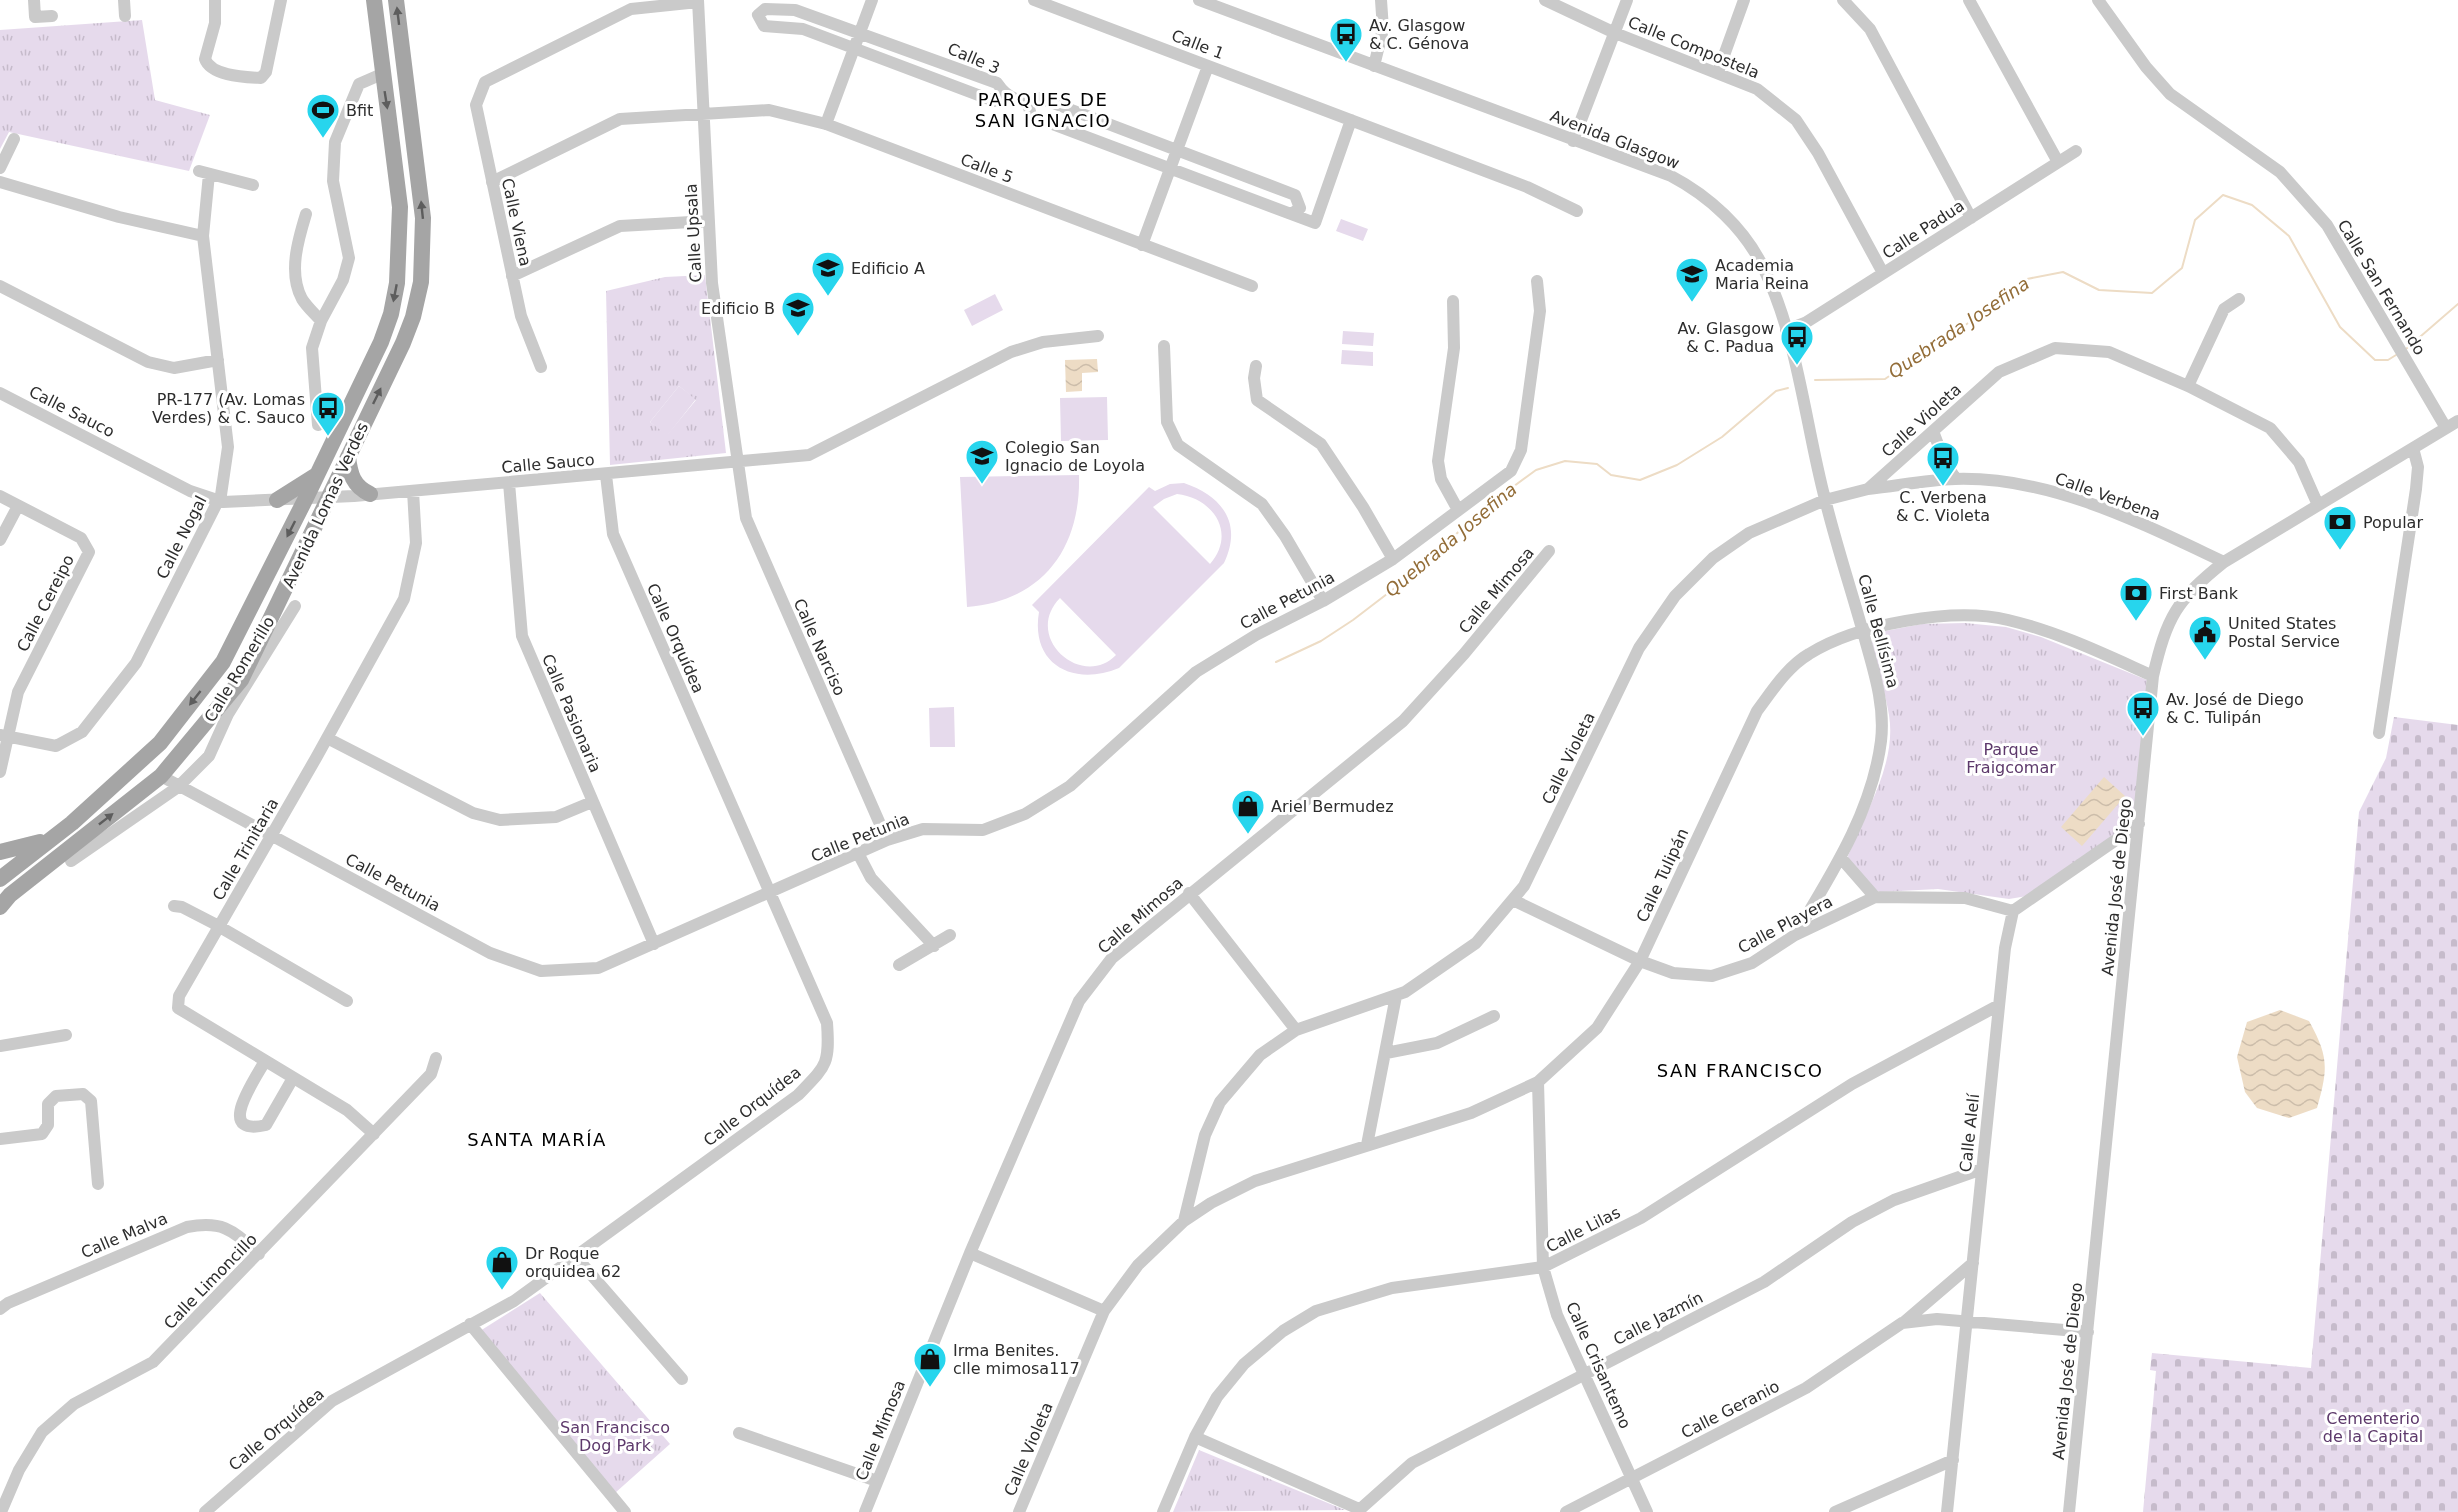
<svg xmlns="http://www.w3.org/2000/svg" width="2458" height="1512" font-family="'DejaVu Sans',sans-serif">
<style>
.green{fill:#e6daec;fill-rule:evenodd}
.cemetery{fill:url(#cemetery-stones)}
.park{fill:url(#park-tufts);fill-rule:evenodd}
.water{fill:url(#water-waves)}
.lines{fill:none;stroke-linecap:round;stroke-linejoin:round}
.stream{stroke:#eddcc5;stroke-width:2}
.minor{stroke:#cacaca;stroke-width:12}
.major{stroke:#a5a5a5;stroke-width:16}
.oneway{fill:#5d5d5d}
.labels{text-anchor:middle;stroke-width:6;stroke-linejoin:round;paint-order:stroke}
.poi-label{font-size:16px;fill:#2d2d2d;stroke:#fff;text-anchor:start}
.street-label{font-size:16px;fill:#2d2d2d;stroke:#fff}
.park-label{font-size:16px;fill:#5d396b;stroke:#fff}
.neighbourhood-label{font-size:18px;letter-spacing:1.5px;fill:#000;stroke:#fff}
.water-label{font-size:18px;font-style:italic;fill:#936d38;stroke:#fff}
</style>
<defs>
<pattern id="cemetery-stones" width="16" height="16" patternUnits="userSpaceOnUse" patternTransform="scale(1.5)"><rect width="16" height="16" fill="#e6daec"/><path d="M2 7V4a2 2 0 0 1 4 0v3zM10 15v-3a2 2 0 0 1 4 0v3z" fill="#c6bbcb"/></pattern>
<pattern id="park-tufts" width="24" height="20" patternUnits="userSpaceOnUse" patternTransform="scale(1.5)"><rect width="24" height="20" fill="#e6daec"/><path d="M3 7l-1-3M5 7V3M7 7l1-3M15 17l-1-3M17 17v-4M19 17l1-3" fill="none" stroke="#c6bbcb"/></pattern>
<pattern id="water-waves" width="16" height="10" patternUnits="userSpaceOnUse" patternTransform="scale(1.5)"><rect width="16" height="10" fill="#eddcc5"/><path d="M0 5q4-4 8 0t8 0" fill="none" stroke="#ccbdaa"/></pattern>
</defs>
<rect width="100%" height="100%" fill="#fff"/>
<path class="green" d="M1341 219 1368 229 1363 241 1336 231Z
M995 294 1003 310 972 326 964 310Z
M1343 331 1374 333 1373 346 1342 344Z
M1342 350 1373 352V366L1341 364Z
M679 386 696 399 667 436 650 422Z
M1107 397 1108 440 1061 441 1060 398Z
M1079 475C1081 549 1042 601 967 607L960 477Z
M1184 483C1222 496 1243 523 1224 563L1119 668C1074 687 1030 665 1039 612L1032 605 1149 487 1155 491 1170 484ZM1177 494C1213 498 1237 533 1210 564L1153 507 1164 499ZM1060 598 1116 655C1082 690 1022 637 1060 598Z
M954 707 955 747H930L929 708Z"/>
<path class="cemetery" d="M2394 717 2458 725V1512H2143L2156 1371 2150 1370 2152 1353 2311 1368 2359 812 2386 758Z"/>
<path class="park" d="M142 20 155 100 210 115 189 171 9 132 0 149V30Z
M705 275 726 453 610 465 606 291 665 277ZM679 386 696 400 667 435 650 422Z
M1965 623 2006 627 2041 637 2147 680 2135 807 2129 820 2123 829 2027 896 2009 899 1938 889 1880 892 1873 889 1849 861 1848 856C1865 812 1897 764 1889 715 1885 691 1877 667 1872 643L1875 633 1922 624Z
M540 1293 670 1444 615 1493 480 1331Z
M1199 1450 1345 1510 1173 1512Z"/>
<path class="water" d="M1097 359 1098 372 1082 373V391L1066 392 1065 360Z
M2104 777 2125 796 2082 846 2061 827Z
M2280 1010 2309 1021C2329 1057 2328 1069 2317 1108L2289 1118 2257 1108 2245 1092 2237 1057 2247 1022Z"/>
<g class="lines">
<path class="stream" d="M2406 349 2458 304
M1815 380 1885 379 1932 346 1992 308 2027 279 2063 272 2099 290 2152 293 2182 268 2195 220 2223 195 2252 205 2289 236 2340 327 2375 360H2388L2396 355
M1276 662 1321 641 1353 620 1400 584 1491 503 1536 470 1565 461 1597 464 1611 475 1640 480 1677 465 1722 437 1776 391 1788 388"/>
<path class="minor" d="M34 0 35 17 52 16
M124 0 125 16
M215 0V23L205 59C211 76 245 77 261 78L266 72 281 0
M698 0 712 283 746 518 887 840
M1034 0 1527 187 1577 211
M1199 0 1671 176C1709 196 1744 228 1763 267 1798 338 1805 423 1825 499 1837 548 1853 595 1866 643 1875 675 1885 707 1881 741 1872 812 1831 875 1795 935
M1545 0 1615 33 1757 89 1796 120 1818 153 1883 273
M1843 0 1870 29 1971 218
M1969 0 2058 162
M2098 0 2146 67 2170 94 2280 172 2327 225 2446 428
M1374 66 1383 29 1381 0
M1718 72 1744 0
M1004 94 994 101 803 29 764 26 758 15 765 9 795 10 997 83C1007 98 1022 105 1040 98L1295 195 1300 208 1293 213
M1028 103 1031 116 1315 223 1351 120
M826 124 872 0
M1573 141 1627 0
M0 168 14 139
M199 171 253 185
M0 182 119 217 203 236
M492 182 620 119 769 110 826 124 1252 286
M306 214C298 240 288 273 302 299 307 307 315 314 321 321
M1142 245 1208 66
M512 276 620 226 709 221
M0 286 148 362 174 368 218 360
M1453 301 1454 348 1438 461 1441 479 1458 510
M1786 330 1805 323 2076 151
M1164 346 1167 422 1178 445 1262 504 1285 536 1323 601
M1256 366 1254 378 1257 400 1321 444 1363 507 1393 559
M541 367 521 316 476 105 485 82 631 9 698 2
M2188 386 2224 309 2239 299
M0 393 190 491 223 502 354 496 809 455 1011 352 1043 342 1098 336
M318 425 312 348 321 321 343 280 349 258 333 181 335 142 359 84 382 74
M1933 431 1945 463 1956 479
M509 483 522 636 654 944
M1868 489C1897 486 1926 480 1955 479 2050 476 2141 523 2224 562
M0 496 81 538 89 552 18 692 0 772
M0 540 18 506
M2379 733 2416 489 2418 467 2413 448
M0 735 56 746 82 732 136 663 221 495 228 447 203 236 209 174
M327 738 473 813 500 820 556 817 592 802
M161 776 490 953 541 971 598 968 887 840 923 829 983 830 1025 814 1070 786 1196 672 1256 635 1323 601 1393 559 1511 471 1521 450 1540 311 1537 281
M858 853 871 878 934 946
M1841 858 1875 897
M71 861 178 787 209 756 228 714 295 606
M1189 893 1296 1030
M1513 900 1640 961 1673 973 1712 976 1752 963 1795 935 1875 897 1965 898 2013 911
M174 906 182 907 213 923 347 1001
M899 965 950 935
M0 1046 66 1035
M1386 1053 1437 1043 1494 1016
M265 1061C254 1081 214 1137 266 1125L293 1078
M1538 1082 1543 1267 1557 1315 1647 1512
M374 1134 347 1110 178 1008 179 996 316 758 404 599 416 543 413 491
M0 1139 42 1134 48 1125V1104L56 1096 83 1094 91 1101 98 1184
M1367 1145 1396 996
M1184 1221 1211 1203 1255 1181 1471 1113 1538 1082 1597 1028 1640 961 1757 711C1772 691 1787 667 1809 654 1857 624 1953 607 2008 620 2059 632 2106 655 2153 676
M970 1253 1104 1311
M576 1257 682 1379
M0 1309 8 1303 187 1227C224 1220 233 1231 259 1254
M1903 1323 1973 1263
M470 1324 625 1512
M739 1433 877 1481
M1195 1437 1359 1509
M1 1512 19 1470 42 1432 74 1404 153 1362 431 1074 436 1058
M205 1512 332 1401 514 1301 798 1095C826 1066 830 1065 827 1023L613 534 606 475
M865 1512 970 1253 1079 1001 1112 958 1403 721 1464 654 1549 551
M1019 1512 1104 1311 1138 1265 1184 1221 1205 1135 1220 1102 1260 1055 1296 1030 1405 992 1476 943 1524 886 1639 648 1675 596 1713 558 1749 533 1825 500 1868 489 1999 372 2055 348 2109 352 2188 386 2270 428 2299 462 2318 505
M1163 1512 1195 1437 1217 1397 1244 1364 1283 1331 1316 1311 1392 1288 1543 1267 1641 1218 1852 1084 1999 1005
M1357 1512 1412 1463 1764 1282 1852 1222 1894 1200 1982 1169
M1566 1512 1806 1388 1902 1323 1937 1319 2088 1332
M1835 1512 1953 1460
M1947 1512 2005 948 2013 911 2139 824
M2069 1512 2153 676C2167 617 2176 600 2224 562L2458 421"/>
<path class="major" d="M348 457C350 474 353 486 370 494
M277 500 315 476
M0 852 40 842
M0 879 72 823 160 743 223 662 306 498 381 342 391 314 397 283 400 207 374 0
M0 907 10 895 161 776 241 680 403 343 413 317 421 282 423 218 396 0"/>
</g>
<defs><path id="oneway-solid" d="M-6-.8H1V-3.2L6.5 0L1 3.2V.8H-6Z" transform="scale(1.5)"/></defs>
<g class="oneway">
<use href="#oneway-solid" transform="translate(398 16) rotate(-97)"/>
<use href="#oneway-solid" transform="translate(386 100) rotate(81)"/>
<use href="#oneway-solid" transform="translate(422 210) rotate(-96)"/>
<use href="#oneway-solid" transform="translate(395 293) rotate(101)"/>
<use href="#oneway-solid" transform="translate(377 396) rotate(-64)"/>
<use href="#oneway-solid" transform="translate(291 529) rotate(117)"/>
<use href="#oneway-solid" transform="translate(195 698) rotate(128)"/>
<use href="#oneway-solid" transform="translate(106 819) rotate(-38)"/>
</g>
<defs>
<g id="bus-pin" transform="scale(1.725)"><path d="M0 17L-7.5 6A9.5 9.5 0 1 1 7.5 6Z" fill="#27d5ed" stroke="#fff"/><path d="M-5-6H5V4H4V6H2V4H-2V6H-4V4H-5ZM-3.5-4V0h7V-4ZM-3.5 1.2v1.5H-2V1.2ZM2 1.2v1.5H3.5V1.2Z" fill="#111"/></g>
<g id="stadium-pin" transform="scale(1.725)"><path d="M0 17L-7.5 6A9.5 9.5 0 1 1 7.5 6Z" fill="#27d5ed" stroke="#fff"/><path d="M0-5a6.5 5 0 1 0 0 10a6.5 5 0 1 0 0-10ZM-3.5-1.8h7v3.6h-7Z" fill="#111"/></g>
<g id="school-pin" transform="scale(1.725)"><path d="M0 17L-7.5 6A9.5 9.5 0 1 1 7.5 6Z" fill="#27d5ed" stroke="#fff"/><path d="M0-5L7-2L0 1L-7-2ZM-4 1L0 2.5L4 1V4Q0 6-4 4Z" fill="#111"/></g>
<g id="bank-pin" transform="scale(1.725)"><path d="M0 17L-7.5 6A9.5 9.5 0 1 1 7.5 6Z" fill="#27d5ed" stroke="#fff"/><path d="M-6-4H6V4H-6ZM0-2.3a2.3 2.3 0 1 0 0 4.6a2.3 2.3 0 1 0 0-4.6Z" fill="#111"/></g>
<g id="civic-pin" transform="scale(1.725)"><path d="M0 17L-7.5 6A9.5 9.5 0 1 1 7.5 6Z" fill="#27d5ed" stroke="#fff"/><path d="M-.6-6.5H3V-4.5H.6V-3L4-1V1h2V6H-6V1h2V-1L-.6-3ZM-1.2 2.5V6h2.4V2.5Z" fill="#111"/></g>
<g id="shop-pin" transform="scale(1.725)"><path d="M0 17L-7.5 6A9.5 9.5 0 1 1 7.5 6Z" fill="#27d5ed" stroke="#fff"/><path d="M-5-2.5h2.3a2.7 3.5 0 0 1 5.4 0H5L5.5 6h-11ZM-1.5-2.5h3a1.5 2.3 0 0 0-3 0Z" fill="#111"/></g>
</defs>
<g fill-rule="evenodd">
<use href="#bus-pin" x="1346" y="34"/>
<use href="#stadium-pin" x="323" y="110"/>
<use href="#school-pin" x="828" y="268"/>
<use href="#school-pin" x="1692" y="274"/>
<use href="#school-pin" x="798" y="308"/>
<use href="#bus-pin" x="1797" y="337"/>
<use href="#bus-pin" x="328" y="408"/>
<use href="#school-pin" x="982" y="456"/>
<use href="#bus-pin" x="1943" y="458"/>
<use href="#bank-pin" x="2340" y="522"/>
<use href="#bank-pin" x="2136" y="593"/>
<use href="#civic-pin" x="2205" y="632"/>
<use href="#bus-pin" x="2143" y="708"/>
<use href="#shop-pin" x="1248" y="806"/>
<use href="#shop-pin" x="502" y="1262"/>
<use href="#shop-pin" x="930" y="1359"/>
</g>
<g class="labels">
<g class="poi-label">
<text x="1369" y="31">Av. Glasgow<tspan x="1369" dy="18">&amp; C. Génova</tspan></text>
<text x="346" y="116">Bfit</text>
<text x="1715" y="271">Academia<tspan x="1715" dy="18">Maria Reina</tspan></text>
<text x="851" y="274">Edificio A</text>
<text x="775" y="314" text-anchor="end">Edificio B</text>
<text x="1774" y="334" text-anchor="end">Av. Glasgow<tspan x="1774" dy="18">&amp; C. Padua</tspan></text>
<text x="305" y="405" text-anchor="end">PR-177 (Av. Lomas<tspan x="305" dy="18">Verdes) &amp; C. Sauco</tspan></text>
<text x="1005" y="453">Colegio San<tspan x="1005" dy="18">Ignacio de Loyola</tspan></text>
<text x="1943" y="503" text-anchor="middle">C. Verbena<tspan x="1943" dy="18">&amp; C. Violeta</tspan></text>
<text x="2363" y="528">Popular</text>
<text x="2159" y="599">First Bank</text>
<text x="2228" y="629">United States<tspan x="2228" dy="18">Postal Service</tspan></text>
<text x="2166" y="705">Av. José de Diego<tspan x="2166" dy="18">&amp; C. Tulipán</tspan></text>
<text x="1271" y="812">Ariel Bermudez</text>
<text x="525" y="1259">Dr Roque<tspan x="525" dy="18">orquidea 62</tspan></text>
<text x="953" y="1356">Irma Benites.<tspan x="953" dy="18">clle mimosa117</tspan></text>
</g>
<g class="street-label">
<text transform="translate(1198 44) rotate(21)" y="6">Calle 1</text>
<text transform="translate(1694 47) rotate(22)" y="6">Calle Compostela</text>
<text transform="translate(974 58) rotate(23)" y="6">Calle 3</text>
<text transform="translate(1615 139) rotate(21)" y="6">Avenida Glasgow</text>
<text transform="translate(987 168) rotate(21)" y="6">Calle 5</text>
<text transform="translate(517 222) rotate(78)" y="6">Calle Viena</text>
<text transform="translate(1923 229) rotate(-33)" y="6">Calle Padua</text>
<text transform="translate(693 233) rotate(-93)" y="6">Calle Upsala</text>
<text transform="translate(2382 287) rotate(59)" y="6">Calle San Fernando</text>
<text transform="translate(72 411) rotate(27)" y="6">Calle Sauco</text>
<text transform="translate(1921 420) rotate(-42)" y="6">Calle Violeta</text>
<text transform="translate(548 463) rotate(-5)" y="6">Calle Sauco</text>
<text transform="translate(2108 496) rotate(20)" y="6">Calle Verbena</text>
<text transform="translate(325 505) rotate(-65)" y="6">Avenida Lomas Verdes</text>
<text transform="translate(181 537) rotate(-63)" y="6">Calle Nogal</text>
<text transform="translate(1496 590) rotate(-50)" y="6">Calle Mimosa</text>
<text transform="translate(1287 600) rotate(-28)" y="6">Calle Petunia</text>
<text transform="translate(45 603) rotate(-63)" y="6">Calle Cereipo</text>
<text transform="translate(1879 631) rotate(75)" y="6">Calle Bellísima</text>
<text transform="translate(676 638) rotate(66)" y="6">Calle Orquídea</text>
<text transform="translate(820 647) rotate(66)" y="6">Calle Narciso</text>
<text transform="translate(239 669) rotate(-59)" y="6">Calle Romerillo</text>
<text transform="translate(572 713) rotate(67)" y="6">Calle Pasionaria</text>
<text transform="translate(1568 758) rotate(-64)" y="6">Calle Violeta</text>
<text transform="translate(860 837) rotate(-22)" y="6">Calle Petunia</text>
<text transform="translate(245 849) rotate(-60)" y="6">Calle Trinitaria</text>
<text transform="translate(1662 875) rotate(-65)" y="6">Calle Tulipán</text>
<text transform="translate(393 882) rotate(28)" y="6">Calle Petunia</text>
<text transform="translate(2116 887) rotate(-84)" y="6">Avenida José de Diego</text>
<text transform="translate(1140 915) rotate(-41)" y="6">Calle Mimosa</text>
<text transform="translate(1785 924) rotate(-28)" y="6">Calle Playera</text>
<text transform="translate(752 1106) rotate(-38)" y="6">Calle Orquídea</text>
<text transform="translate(1969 1133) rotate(-84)" y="6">Calle Alelí</text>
<text transform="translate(1583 1229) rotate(-27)" y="6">Calle Lilas</text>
<text transform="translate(124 1235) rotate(-23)" y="6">Calle Malva</text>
<text transform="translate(210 1281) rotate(-46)" y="6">Calle Limoncillo</text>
<text transform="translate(1658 1318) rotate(-27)" y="6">Calle Jazmín</text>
<text transform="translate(1599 1365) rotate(66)" y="6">Calle Crisantemo</text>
<text transform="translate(2067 1371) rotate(-84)" y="6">Avenida José de Diego</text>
<text transform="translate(1730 1409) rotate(-27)" y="6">Calle Geranio</text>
<text transform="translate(276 1429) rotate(-40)" y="6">Calle Orquídea</text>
<text transform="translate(880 1430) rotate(-68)" y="6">Calle Mimosa</text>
<text transform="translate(1028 1449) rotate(-67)" y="6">Calle Violeta</text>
</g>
<g class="park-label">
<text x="2011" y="755">Parque<tspan x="2011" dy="18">Fraigcomar</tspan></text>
<text x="2373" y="1424">Cementerio<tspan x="2373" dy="18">de la Capital</tspan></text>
<text x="615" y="1433">San Francisco<tspan x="615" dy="18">Dog Park</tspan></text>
</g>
<g class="neighbourhood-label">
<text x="1043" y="106">PARQUES DE<tspan x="1043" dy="21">SAN IGNACIO</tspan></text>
<text x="1740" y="1077">SAN FRANCISCO</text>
<text x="537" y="1146">SANTA MARÍA</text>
</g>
<g class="water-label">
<text transform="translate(1959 328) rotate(-34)" y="6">Quebrada Josefina</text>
<text transform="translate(1451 540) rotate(-40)" y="6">Quebrada Josefina</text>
</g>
</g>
</svg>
